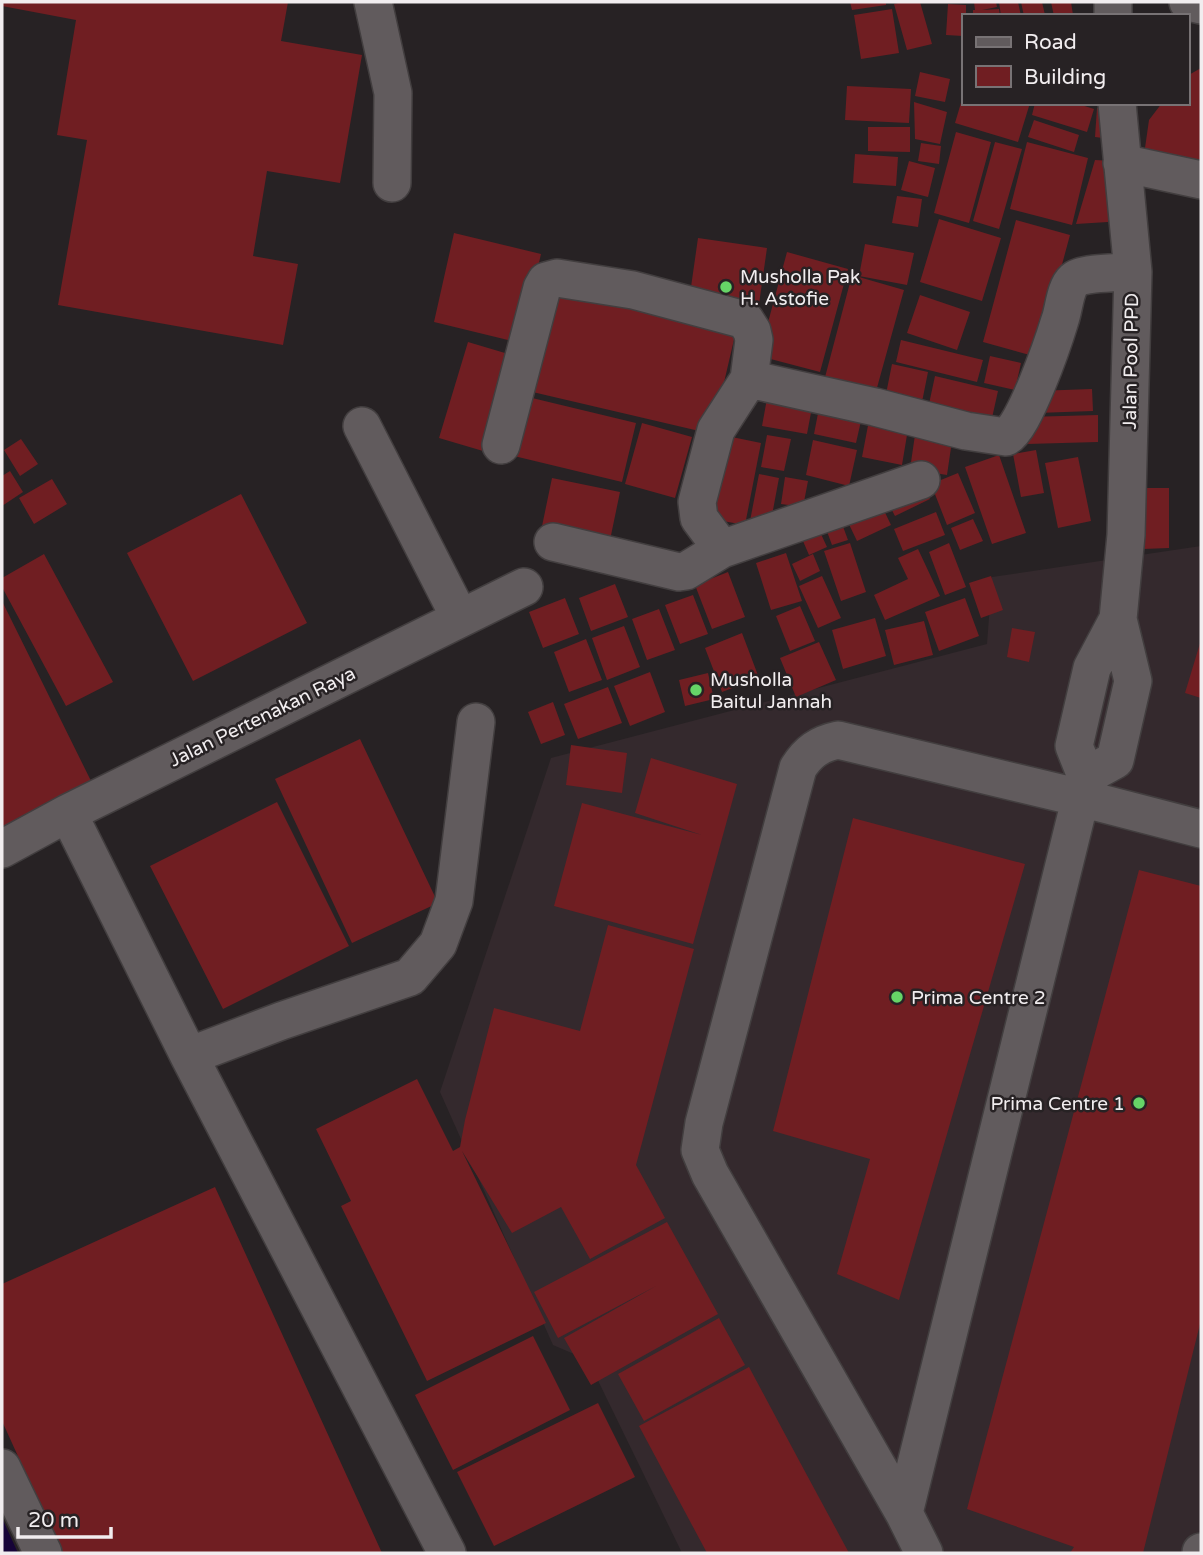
<svg xmlns="http://www.w3.org/2000/svg" width="1203" height="1555" font-family="'Varela Round',sans-serif">
<style>
.built{fill:#34292d}
.water{fill:#160437}
.building{fill:#701e22}
.lines{fill:none;stroke-linecap:round;stroke-linejoin:round}
.minor-casing{stroke:#423e3f;stroke-width:40}
.minor{stroke:#615b5d;stroke-width:37}
.poi-dot{fill:#66d467;stroke:#272224;stroke-width:2.5}
.labels{text-anchor:middle;stroke-width:5;stroke-linejoin:round;paint-order:stroke}
.poi-label{font-size:19px;fill:#f1edef;stroke:#272224;text-anchor:start}
.street-label{font-size:19px;fill:#f1edef;stroke:#272224}
</style>
<rect width="100%" height="100%" fill="#272224"/>
<path class="built" d="M1201 546V1553H682L588 1360 553 1345 440 1092 551 758 987 644 992 577Z"/>
<path class="water" d="M2 1518 18 1553H2Z"/>
<path class="building" d="M3 2H288L281 41 362 55 340 183 267 171 253 256 298 264 283 345 58 305 87 140 57 135 76 20 2 6Z
M850 2H886V5L852 10Z
M902 2H920L932 44 907 50 894 4Z
M974 2H996L997 7 982 10 999 9 1000 16H973V10H975Z
M999 2H1018L1021 16H1001Z
M1021 2H1042L1045 15 1024 16Z
M1051 2H1071L1073 15 1054 16Z
M948 4 966 5V16H963V36L946 35Z
M892 9 899 53 861 59 854 15Z
M1201 68V163L1144 155 1149 120 1162 103H1187V87L1190 86 1187 84V76Z
M920 72 950 79 945 102 915 96Z
M847 86 911 89 909 123 845 120Z
M963 96V103H1030L1018 142 955 123Z
M914 102 947 112 940 144 915 139Z
M1035 103H1075L1094 109 1087 132 1032 115Z
M1097 108 1113 109 1111 139 1095 137Z
M1034 120 1079 135 1074 152 1028 137Z
M868 127H910V152L868 151Z
M956 132 991 142 969 223 934 213Z
M995 142 1022 149 999 229 973 221Z
M1027 142 1088 158 1072 225 1010 209Z
M921 143 941 146 939 164 918 161Z
M855 154 898 157 896 186 853 183Z
M1095 160 1113 161 1108 222 1076 224Z
M909 161 935 168 928 197 901 190Z
M897 196 922 199 918 227 892 223Z
M939 219 1001 238 982 301 920 282Z
M1016 220 1070 235 1037 357 983 342Z
M454 233 541 254 520 343 434 322Z
M698 238 767 248 758 311 689 301Z
M865 244 914 253 907 285 859 276Z
M787 252 848 269 820 372 759 356Z
M852 275 904 290 875 395 824 381Z
M547 287 736 331 712 434 524 390Z
M920 295 970 312 957 350 907 333Z
M901 340 983 360 977 382 896 362Z
M468 342 512 355 483 451 439 438Z
M990 356 1021 363 1015 390 984 383Z
M892 364 928 372 921 407 885 399Z
M935 376 998 391 992 418 929 404Z
M1092 389 1093 411 1037 413 1036 391Z
M768 393 813 402 807 434 762 426Z
M528 397 636 423 622 482 514 456Z
M820 403 863 412 856 443 814 434Z
M870 415 909 423 902 465 862 457Z
M1098 415V442L1027 444 1026 417Z
M642 423 692 437 675 498 625 484Z
M916 428 953 434 947 475 910 469Z
M722 435 761 443 745 525 706 518Z
M767 435 791 439 784 471 761 467Z
M21 439 38 464 20 476 4 450Z
M813 440 857 450 849 486 806 475Z
M1036 450 1044 493 1021 497 1013 454Z
M999 455 1026 533 992 544 965 467Z
M1078 457 1091 521 1058 528 1045 463Z
M10 471 23 492 2 506V476Z
M958 473 975 513 947 525 931 484Z
M759 474 779 478 770 526 750 521Z
M785 477 808 481 803 507 781 504Z
M552 478 620 492 609 545 541 531Z
M52 479 67 504 34 524 19 498Z
M921 482 930 499 895 516 886 499Z
M1143 488H1169V548L1143 549Z
M241 494 307 623 193 681 127 553Z
M879 500 891 525 857 541 845 516Z
M936 512 945 535 903 551 894 529Z
M838 513 848 540 832 545 822 518Z
M814 519 827 547 809 555 797 527Z
M973 519 983 541 960 550 951 528Z
M850 543 866 592 841 601 824 551Z
M949 543 966 587 945 595 929 552Z
M918 549 940 596 885 620 874 595 908 579 898 558Z
M786 553 802 601 771 610 756 563Z
M44 554 113 682 66 706 2 587V578Z
M813 554 820 571 800 581 792 564Z
M728 572 745 617 712 629 695 585Z
M822 576 841 618 818 628 799 586Z
M991 576 1003 610 981 618 969 583Z
M615 584 628 617 591 631 579 598Z
M693 595 708 634 680 644 665 605Z
M565 598 579 634 543 648 529 612Z
M965 598 979 636 939 651 925 612Z
M2 601 93 785 2 831Z
M800 606 815 641 790 651 776 616Z
M659 609 675 650 647 660 632 619Z
M875 618 886 656 843 669 832 630Z
M924 621 933 655 894 665 885 630Z
M624 626 640 667 607 680 592 638Z
M1012 628 1035 632 1029 662 1007 657Z
M742 633 759 678 722 692 705 648Z
M586 639 602 680 569 692 554 652Z
M1201 640V698L1185 693Z
M819 642 836 680 796 697 780 658Z
M650 672 665 712 630 726 614 686Z
M708 673 714 699 685 706 679 680Z
M608 687 622 723 578 739 564 704Z
M553 702 565 735 541 744 528 712Z
M360 739 438 903 352 943 275 779Z
M571 745 627 753 622 793 566 785Z
M651 758 737 784 693 944 554 906 582 803 702 835 635 813Z
M277 802 349 946 223 1009 150 866Z
M853 818 1025 864 899 1300 837 1274 870 1159 773 1131Z
M1139 870 1201 886V1320L1143 1553H1070L1074 1547 967 1509Z
M608 925 694 949 636 1165 665 1218 590 1259 561 1207 512 1233 462 1151 546 1323 427 1381 341 1206 351 1201 316 1129 417 1079 453 1151 460 1147 465 1120 494 1008 580 1031Z
M215 1187 382 1553H62L2 1421V1284Z
M667 1222 718 1314 591 1385 564 1338 656 1286 558 1338 534 1292Z
M719 1318 745 1365 644 1421 618 1374Z
M533 1336 570 1410 453 1470 415 1395Z
M749 1367 802 1466 849 1553H707L692 1525 639 1426Z
M598 1403 635 1477 494 1546 457 1472Z"/>
<g class="lines">
<g class="minor-casing">
<path id="minor" d="M373 2 393 93 392 183
M1113 2V16
M1188 2 1201 5
M1122 163 1201 180
M749 379 875 407 966 431 1006 437C1024 428 1053 343 1060 320 1064 309 1065 288 1074 280 1082 272 1120 273 1133 272
M362 426 460 618
M501 445 542 288 546 281 557 278 633 290 745 320 752 331 754 340 749 379 716 430 697 502 699 518 722 549
M553 542 679 572 686 571 722 549 921 480
M1086 776 1115 760 1133 681 1118 619 1126 535 1133 272 1117 103
M68 813 189 1056 447 1553
M2 849 68 813 524 587
M189 1056 281 1021 410 977 438 944 454 901 476 722
M2 1468 43 1553
M904 1513 1086 776 1074 746 1092 668 1118 619
M924 1553 904 1513 710 1174 700 1150 704 1123 798 768C808 752 819 744 838 740L1081 798 1201 829
M1201 1553V1552"/>
</g>
<use href="#minor" class="minor"/>
</g>
<g class="poi-dot">
<circle cx="726" cy="287" r="7"/>
<circle cx="696" cy="690" r="7"/>
<circle cx="897" cy="997" r="7"/>
<circle cx="1139" cy="1103" r="7"/>
</g>
<g class="labels">
<g class="poi-label">
<text x="740" y="283">Musholla Pak<tspan x="740" dy="22">H. Astofie</tspan></text>
<text x="710" y="686">Musholla<tspan x="710" dy="22">Baitul Jannah</tspan></text>
<text x="911" y="1004">Prima Centre 2</text>
<text x="1125" y="1110" text-anchor="end">Prima Centre 1</text>
</g>
<g class="street-label">
<text transform="translate(1130 361) rotate(-89)" y="7">Jalan Pool PPD</text>
<text transform="translate(262 716) rotate(-26)" y="7">Jalan Pertenakan Raya</text>
</g>
</g>
<rect width="1203" height="1555" fill="none" stroke="#f1edef" stroke-width="7"/>
<rect x="962" y="14" width="228" height="91" fill="#272224" stroke="#787375" stroke-width="2"/>
<rect x="976" y="37" width="35" height="10" fill="#615b5d" stroke="#787375" stroke-width="2"/>
<text x="1024" y="49" font-size="21" fill="#f1edef">Road</text>
<rect x="976" y="66" width="35" height="21" fill="#701e22" stroke="#787375" stroke-width="2"/>
<text x="1024" y="84" font-size="21" fill="#f1edef">Building</text>
<path d="M18 1527v10h93v-10" fill="none" stroke="#f1edef" stroke-width="3.5"/>
<text x="28" y="1527" font-size="21" fill="#f1edef" stroke="#272224" stroke-width="5" paint-order="stroke">20 m</text>
</svg>
